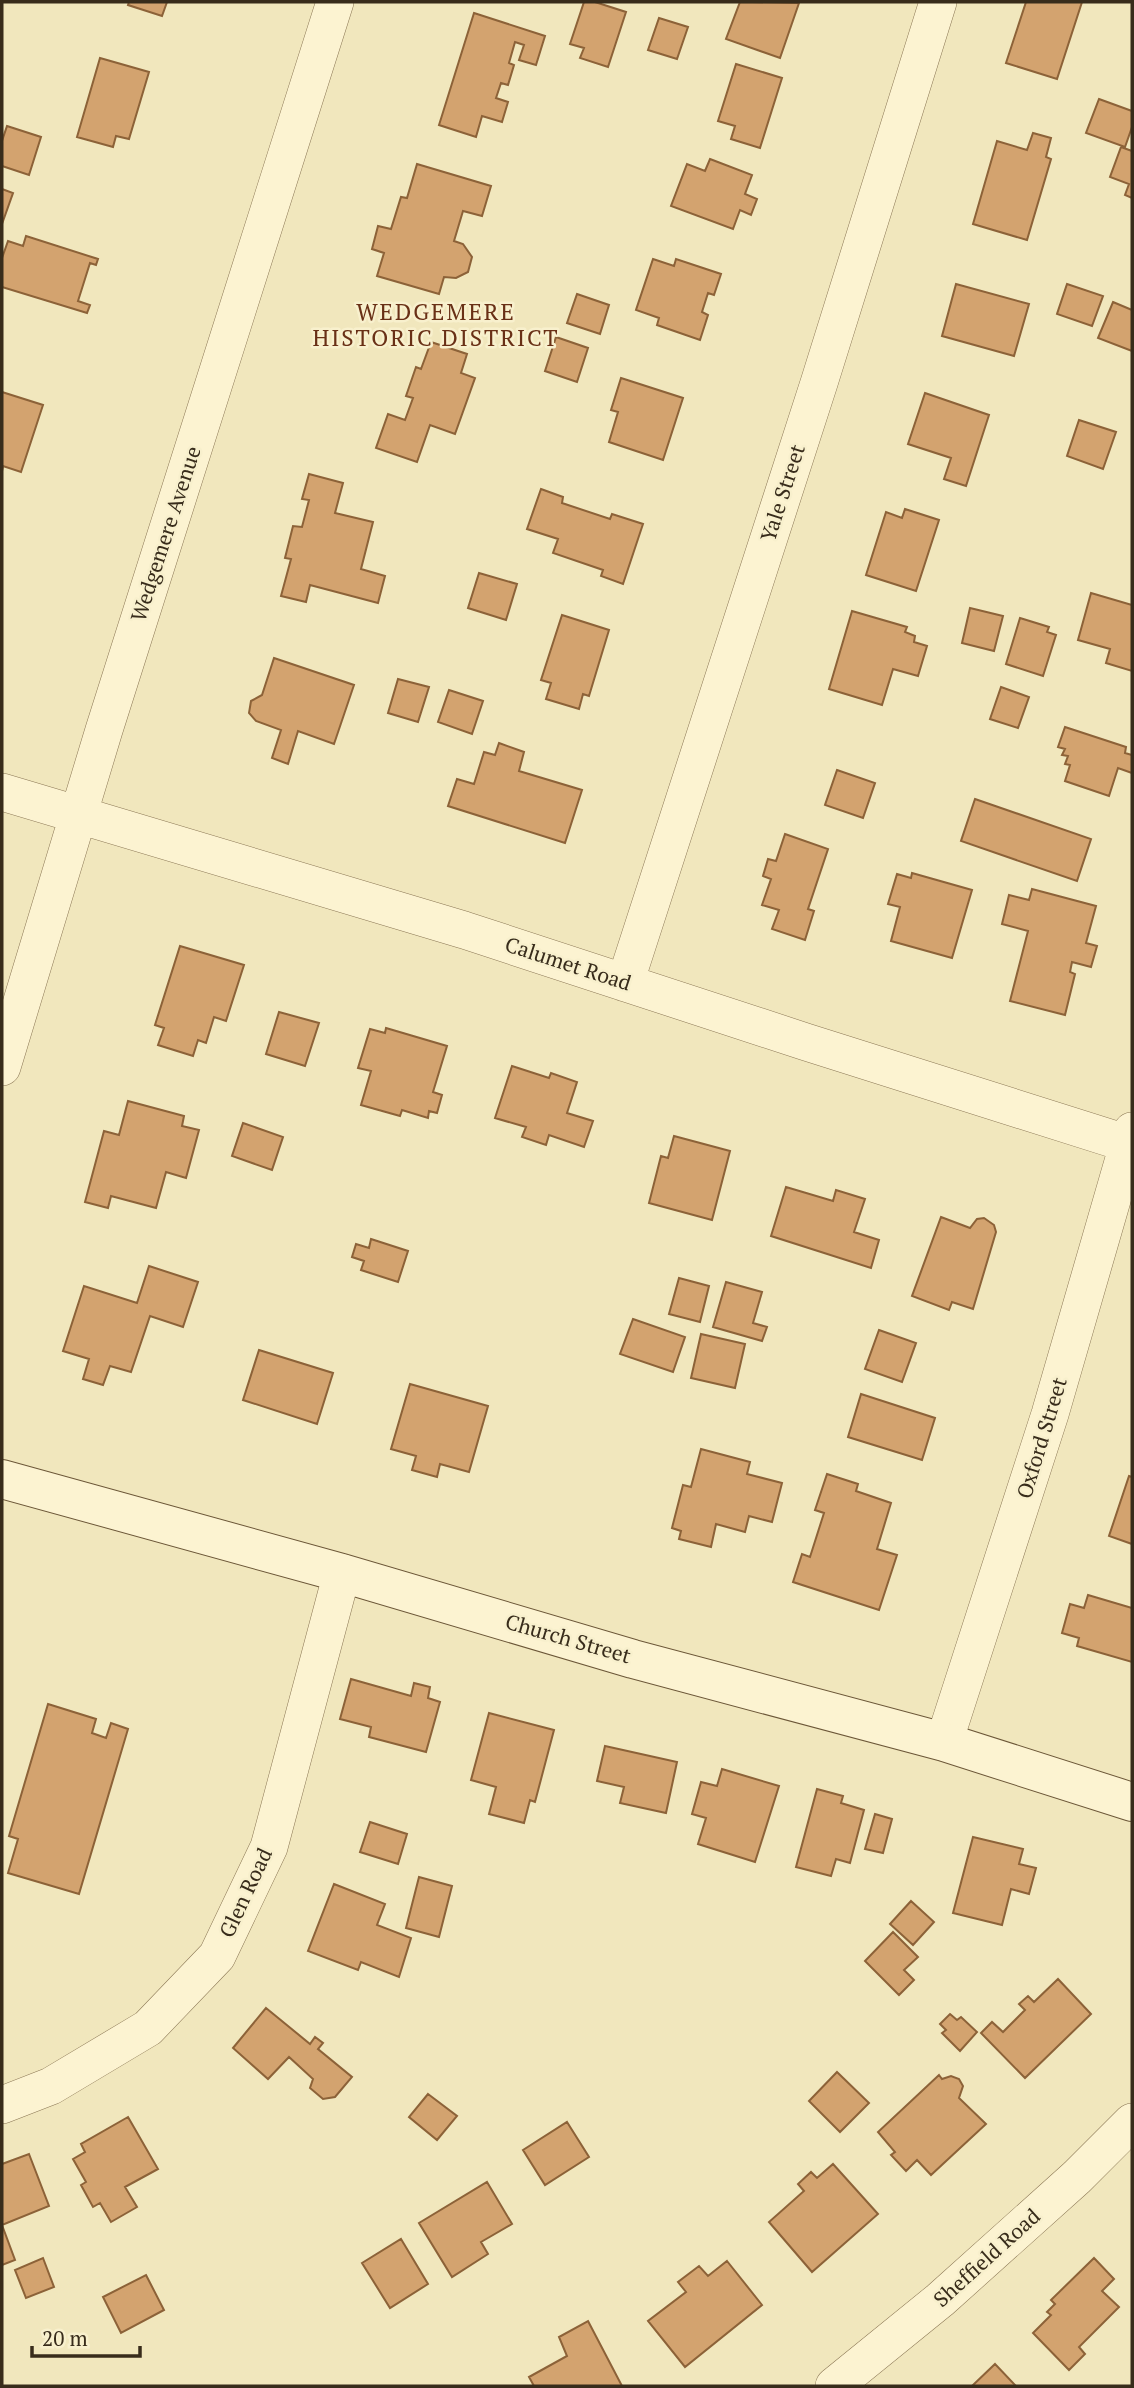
<svg xmlns="http://www.w3.org/2000/svg" width="1134" height="2388" font-family="'PT Serif',serif">
<style>
.building{fill:#d3a36f;stroke:#8c6238;stroke-width:2}
.lines{fill:none;stroke-linecap:round;stroke-linejoin:round}
.minor-casing{stroke:#8b7755;stroke-width:38}
.secondary-casing{stroke:#6c5738;stroke-width:40}
.minor{stroke:#fcf3d1;stroke-width:37}
.secondary{stroke:#fcf3d1;stroke-width:38}
.labels{text-anchor:middle;stroke-width:5;stroke-linejoin:round;paint-order:stroke}
.street-label{font-size:21px;fill:#382c1b;stroke:#f8f0cd}
.neighbourhood-label{font-size:23px;letter-spacing:2px;fill:#693016;stroke:#f8f0cd}
</style>
<rect width="100%" height="100%" fill="#f1e7bd"/>
<path class="building" d="M129 2H167L162 16 128 5Z
M584 2H595L626 12 608 67 580 58 584 48 570 44Z
M740 2 799 3 780 58 726 39Z
M1026 2H1082L1057 79 1006 63Z
M474 13 545 36 536 65 519 60 524 45 515 42 509 63 514 65 508 85 501 83 496 98 508 102 502 122 482 116 476 137 439 125Z
M659 18 688 27 677 59 648 50Z
M100 58 149 72 129 139 116 136 113 147 77 137Z
M736 64 782 78 760 148 731 139 735 126 718 121Z
M1099 99 1132 111V127L1125 147 1086 133Z
M7 126 41 137 29 175 2 166V141Z
M1033 133 1051 138 1046 157 1051 159 1027 240 973 224 997 141 1027 150Z
M1121 147 1132 151V198L1125 195 1129 184 1110 177Z
M710 159 752 175 745 194 757 199 751 215 740 210 733 229 671 206 687 164 705 171Z
M417 164 491 186 482 216 463 211 454 241 463 244 472 257 468 272 456 278 444 277 439 294 377 276 384 253 372 249 378 226 391 229 401 197 407 198Z
M2 189 13 193 2 224Z
M26 236 98 259 96 265 90 263 78 301 90 305 87 313 2 287V258L8 241 23 246Z
M653 259 674 266 676 259 721 274 714 295 708 293 702 312 708 315 700 340 657 325 659 318 636 310Z
M956 284 1029 304 1014 356 942 336Z
M1067 284 1103 296 1092 326 1057 314Z
M577 294 609 305 600 334 567 323Z
M1113 302 1132 310V351L1098 338Z
M556 337 588 348 577 382 545 371Z
M431 342 467 354 461 373 475 378 455 434 430 425 417 462 376 448 388 414 405 420 413 398 406 396 416 367 421 369Z
M621 378 683 398 663 460 609 442 618 412 611 410Z
M2 392 43 405 21 472 3 466 2 471Z
M925 393 989 415 966 486 944 479 951 458 908 444Z
M1079 420 1116 432 1103 469 1067 456Z
M309 474 343 483 335 513 373 522 361 569 385 576 378 603 310 585 306 602 281 596 291 559 285 558 293 526 302 527 309 500 302 499Z
M541 489 563 497 562 503 610 519 612 514 643 524 623 584 601 576 603 570 553 553 558 539 527 529Z
M905 509 939 520 916 591 866 575 886 512 902 518Z
M479 573 517 584 506 620 468 608Z
M1091 593 1132 605V671L1106 663 1110 649 1078 640Z
M970 608 1003 616 994 651 962 643Z
M852 611 907 627 905 632 915 636 914 642 927 646 918 676 893 669 882 705 829 689Z
M562 615 609 630 589 696 583 694 579 709 546 699 551 683 541 680Z
M1020 618 1049 627 1047 632 1056 635 1043 676 1006 664Z
M274 658 354 685 334 744 298 731 288 764 272 758 281 730 256 721 249 713 251 701 262 695Z
M398 679 429 687 418 722 388 713Z
M1001 687 1029 697 1018 728 990 719Z
M449 690 483 701 472 734 438 722Z
M1065 727 1126 747 1125 753 1132 755V773L1118 768 1109 796 1065 781 1070 765 1065 764 1068 756 1062 755 1065 749 1058 747Z
M499 743 524 752 519 771 582 790 565 843 448 806 457 779 474 784 484 752 495 755Z
M837 770 875 783 863 818 825 805Z
M975 799 1091 839 1077 881 961 841Z
M785 834 828 849 808 909 814 911 805 940 772 929 779 910 762 905 771 879 763 876 768 859 776 861Z
M912 873 972 890 952 958 891 941 900 907 888 904 897 874 911 878Z
M1032 889 1096 906 1086 943 1097 946 1091 967 1072 962 1070 972 1075 974 1065 1015 1010 1001 1028 931 1002 924 1009 895 1029 900Z
M180 946 244 965 226 1021 214 1017 206 1043 198 1040 193 1056 158 1045 164 1028 155 1025Z
M279 1012 319 1023 305 1066 266 1054Z
M386 1028 447 1046 433 1092 442 1095 437 1113 429 1111 428 1118 402 1110 400 1116 361 1105 371 1071 358 1068 370 1029 385 1033Z
M512 1066 549 1078 551 1073 577 1082 567 1113 593 1121 584 1147 549 1135 546 1145 522 1137 526 1127 495 1118Z
M128 1101 184 1116 182 1126 199 1130 186 1178 166 1172 156 1208 111 1196 108 1208 85 1202 104 1131 119 1135Z
M243 1123 283 1137 272 1170 232 1156Z
M674 1136 730 1151 712 1220 649 1203 661 1156 668 1158Z
M786 1187 833 1201 836 1190 865 1199 854 1232 879 1240 871 1268 771 1236Z
M941 1217 970 1228 977 1219 984 1218 994 1225 996 1232 973 1309 952 1302 949 1310 912 1296Z
M371 1239 408 1251 398 1282 361 1270 364 1261 352 1257 356 1244 369 1248Z
M149 1266 198 1282 183 1327 150 1316 131 1372 110 1366 103 1385 83 1379 89 1359 63 1351 84 1286 137 1303Z
M679 1278 709 1286 700 1322 669 1314Z
M726 1282 762 1292 753 1323 767 1327 762 1341 713 1327Z
M633 1319 685 1337 673 1372 620 1354Z
M879 1330 916 1343 902 1382 865 1369Z
M701 1334 745 1344 735 1388 691 1378Z
M259 1350 333 1373 317 1424 243 1400Z
M410 1384 488 1406 469 1472 440 1464 437 1477 412 1470 416 1456 391 1449Z
M861 1394 935 1418 922 1460 848 1437Z
M701 1449 750 1462 747 1474 782 1483 772 1522 749 1516 745 1532 716 1524 711 1547 679 1539 681 1531 672 1528 683 1485 691 1487Z
M827 1474 858 1484 856 1491 891 1503 877 1549 897 1555 879 1610 793 1582 802 1554 810 1557 824 1513 815 1510Z
M1129 1476 1132 1477V1544L1109 1536Z
M1088 1595 1132 1608V1662L1077 1646 1079 1638 1062 1633 1070 1604 1084 1608Z
M351 1679 411 1696 414 1683 430 1687 428 1698 440 1702 426 1752 369 1737 371 1727 340 1719Z
M48 1704 96 1719 92 1733 106 1738 111 1723 128 1729 79 1894 8 1873 18 1839 9 1836Z
M489 1713 554 1730 535 1802 530 1800 524 1823 489 1814 496 1787 471 1780Z
M605 1746 677 1762 666 1813 620 1803 624 1787 597 1781Z
M722 1769 779 1786 755 1862 698 1844 706 1818 692 1814 701 1782 717 1786Z
M817 1789 843 1796 841 1803 864 1810 850 1863 836 1859 831 1876 796 1867Z
M875 1814 892 1819 883 1853 865 1849Z
M370 1822 407 1834 398 1864 360 1852Z
M973 1837 1023 1849 1019 1864 1036 1868 1029 1894 1011 1889 1002 1925 953 1913Z
M419 1877 452 1886 439 1937 406 1928Z
M334 1884 385 1904 377 1925 411 1938 399 1977 361 1962 358 1970 308 1951Z
M911 1901 934 1922 913 1945 890 1924Z
M893 1932 918 1957 904 1970 914 1980 899 1995 865 1961Z
M1058 1979 1091 2014 1025 2078 981 2033 992 2022 1003 2032 1025 2010 1019 2004 1028 1996 1034 2002Z
M266 2008 310 2044 315 2037 323 2043 318 2049 352 2077 335 2097 323 2099 310 2088 313 2079 289 2057 268 2079 233 2048Z
M950 2014 957 2020 961 2017 977 2032 960 2051 942 2033 946 2030 940 2024Z
M837 2072 869 2103 840 2132 809 2101Z
M939 2075 942 2079 951 2076 959 2079 963 2086 959 2098 986 2124 931 2175 917 2160 906 2171 891 2155 895 2152 878 2132Z
M428 2094 457 2116 437 2140 409 2117Z
M128 2117 158 2169 125 2187 137 2207 111 2222 100 2203 93 2207 81 2185 86 2182 73 2159 85 2152 81 2144Z
M567 2122 589 2157 545 2185 523 2150Z
M29 2154 49 2206 2 2225V2164Z
M833 2164 878 2214 812 2272 769 2222 804 2191 798 2184 811 2172 817 2178Z
M487 2182 512 2224 481 2242 488 2254 452 2277 419 2223Z
M2 2225 15 2260 2 2265Z
M401 2239 428 2284 390 2308 362 2263Z
M43 2258 54 2287 26 2298 15 2270Z
M1094 2258 1114 2279 1102 2291 1119 2307 1079 2347 1085 2354 1069 2370 1033 2333 1051 2315 1047 2312 1055 2304 1051 2300Z
M727 2261 762 2305 685 2367 648 2321 686 2292 678 2282 699 2266 708 2276Z
M146 2275 164 2310 121 2333 103 2297Z
M588 2321 622 2386H534L529 2377 567 2356 559 2337Z
M995 2364 1016 2386H972Z"/>
<g class="lines">
<g class="minor-casing">
<path id="minor" d="M2 792 464 930 806 1042 1132 1145
M625 983 819 383 938 2
M2 1067 104 730 335 2
M944 1742 1050 1414 1132 1131
M2 2105 51 2086 148 2028 217 1956 269 1847 342 1573
M834 2386 940 2300 1077 2177 1132 2122"/>
</g>
<g class="secondary-casing">
<path id="secondary" d="M2 1479 342 1573 633 1659 944 1742 1132 1802"/>
</g>
<use href="#minor" class="minor"/>
<use href="#secondary" class="secondary"/>
</g>
<g class="labels">
<g class="street-label">
<text transform="translate(783 493) rotate(-72)" y="7">Yale Street</text>
<text transform="translate(166 534) rotate(-72)" y="7">Wedgemere Avenue</text>
<text transform="translate(568 964) rotate(18)" y="7">Calumet Road</text>
<text transform="translate(1042 1438) rotate(-73)" y="7">Oxford Street</text>
<text transform="translate(568 1639) rotate(16)" y="7">Church Street</text>
<text transform="translate(246 1893) rotate(-65)" y="7">Glen Road</text>
<text transform="translate(987 2258) rotate(-42)" y="7">Sheffield Road</text>
</g>
<g class="neighbourhood-label">
<text x="436" y="320">WEDGEMERE<tspan x="436" dy="26">HISTORIC DISTRICT</tspan></text>
</g>
</g>
<rect width="1134" height="2388" fill="none" stroke="#382c1b" stroke-width="7"/>
<path d="M32 2346v10h108v-10" fill="none" stroke="#382c1b" stroke-width="3.5"/>
<text x="42" y="2346" font-size="21" fill="#382c1b" stroke="#f8f0cd" stroke-width="5" paint-order="stroke">20 m</text>
</svg>
